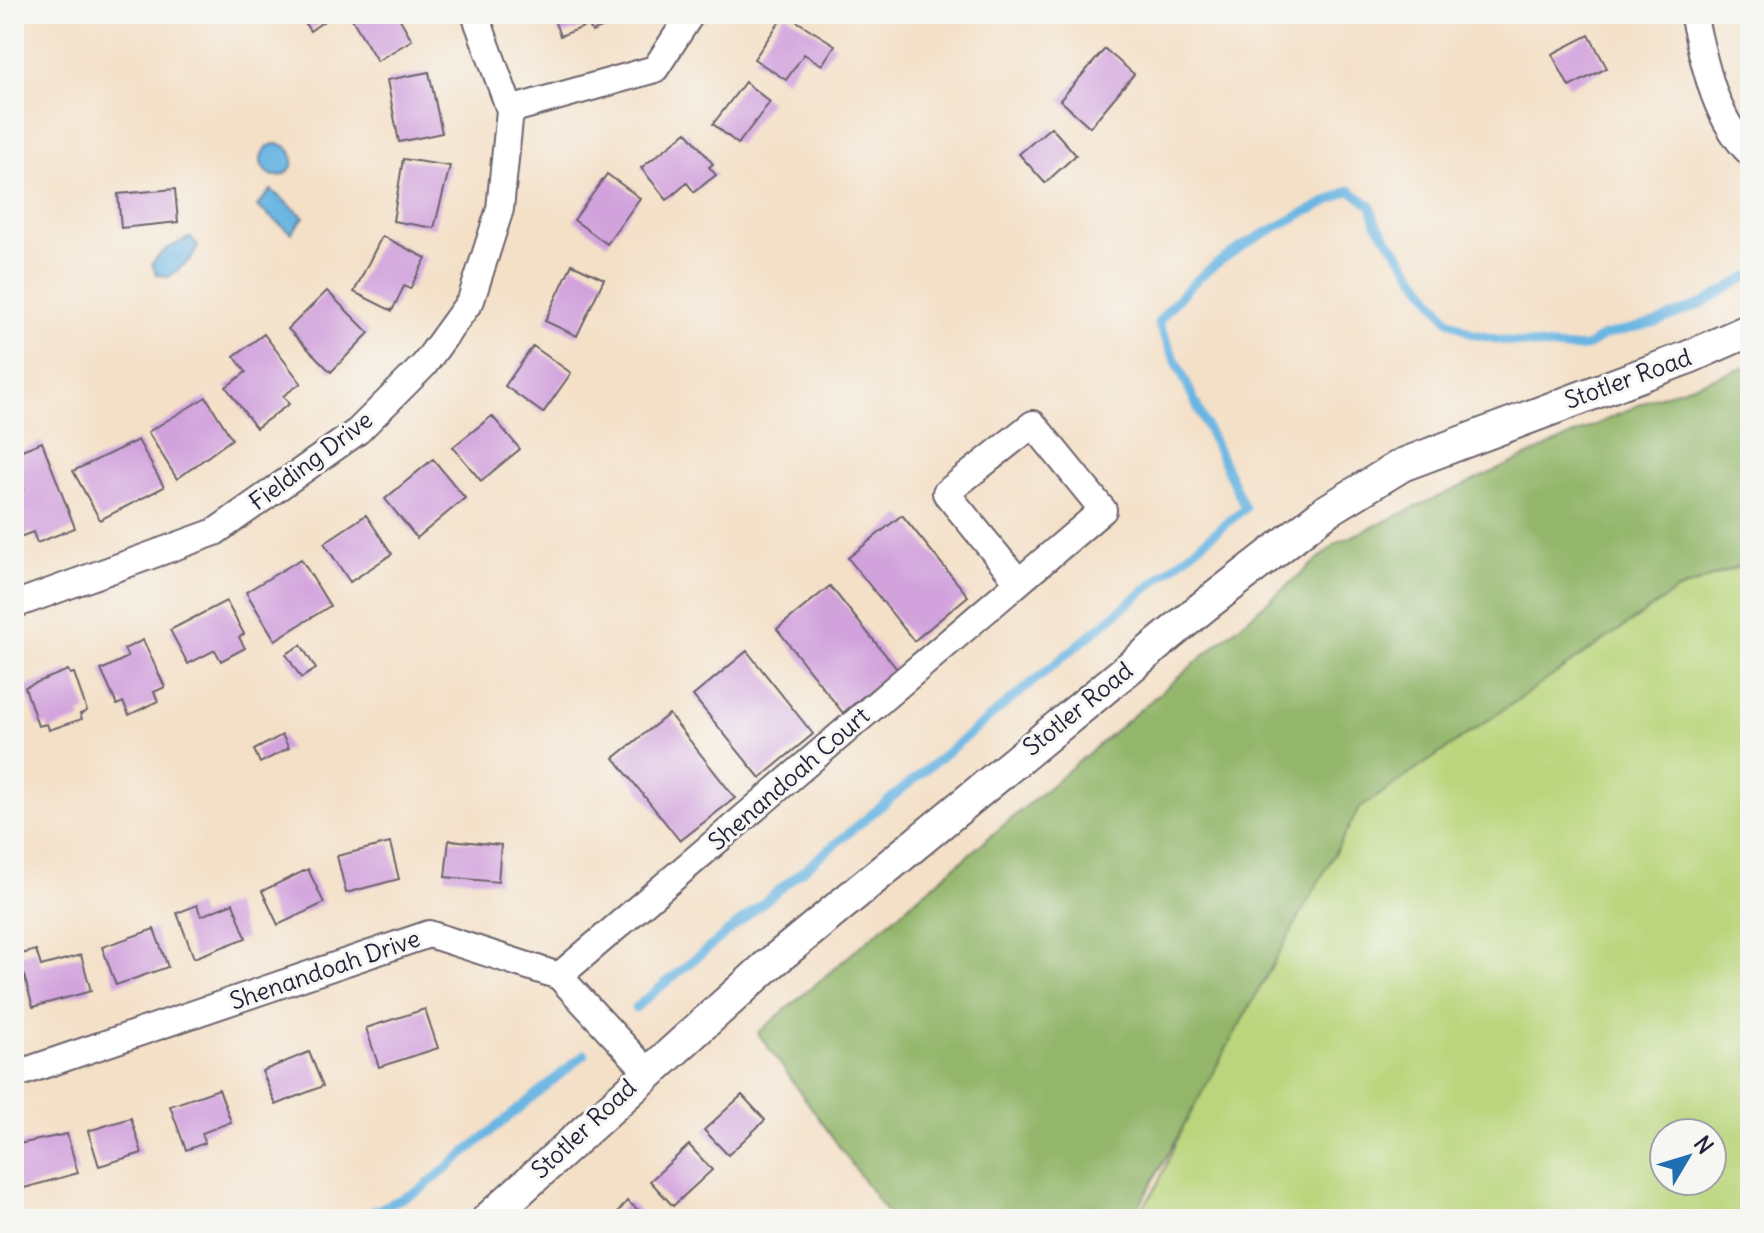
<svg xmlns="http://www.w3.org/2000/svg" width="1764" height="1233" font-family="Delius,sans-serif">
<style>
.green{fill:#bad57b;stroke:#6e7c5b;stroke-width:2;fill-rule:evenodd}
.forest{fill:#93b66b;stroke:#5a6c53;stroke-width:2}
.water{fill:#69b5e2;stroke:#466c8e;stroke-width:2}
.lines{fill:none;stroke-linecap:round;stroke-linejoin:round}
.stream{stroke:#69b5e2;stroke-width:9}
.building{fill:#d2a2dd}
.minor-casing{stroke:#6c646c;stroke-width:30}
.tertiary-casing{stroke:#6c646c;stroke-width:36}
.minor{stroke:#fff;stroke-width:26}
.tertiary{stroke:#fff;stroke-width:32}
.labels{text-anchor:middle;stroke-width:6;stroke-linejoin:round;paint-order:stroke}
.street-label{font-size:24px;fill:#22223b;stroke:#f6f6f2}
</style>
<rect width="100%" height="100%" fill="#f6f6f2"/>
<filter id="ink" filterUnits="userSpaceOnUse"><feTurbulence type="fractalNoise" baseFrequency=".0125" numOctaves="2"/><feDisplacementMap in="SourceGraphic" scale="16" xChannelSelector="R" yChannelSelector="G"/><feConvolveMatrix kernelMatrix="1 2 1 2 8 2 1 2 1" color-interpolation-filters="sRGB"/></filter>
<filter id="wash" filterUnits="userSpaceOnUse"><feTurbulence type="fractalNoise" baseFrequency=".006" numOctaves="4" result="noise"/><feDisplacementMap in="SourceGraphic" scale="32" xChannelSelector="R" yChannelSelector="G"/><feGaussianBlur stdDeviation="1.8" result="paint"/><feColorMatrix in="noise" values="0 0 0 0 0 0 0 0 0 0 0 0 0 0 0 0 0 1.4 0 .05"/><feComposite in="paint" operator="in"/></filter>
<g filter="url(#wash)">
<rect width="100%" height="100%" fill="#f4e0c7"/>
<path class="green" d="M1750 562V1219H1136L1158 1184 1266 932 1376 785 1676 591ZM1664 1133H1712V1181H1664Z"/>
<path class="forest" d="M1750 366V562L1676 591 1359 809 1132 1219H891L758 1033 1337 543 1654 398Z"/>
<path class="water" d="M261 160a16 16 0 1 1 32 0a16 16 0 1 1-32 0Z
M271 190 304 217 291 233 257 206Z
M191 237 198 246 192 258 169 277 156 274 152 264C163 248 177 244 191 237Z"/>
<g class="lines">
<path class="stream" d="M635 1008 1245 508 1158 323C1212 250 1274 230 1350 190L1371 206 1376 223 1447 319 1472 334 1506 341 1564 348 1586 347 1603 336 1657 322 1703 303 1750 275
M357 1219 420 1190 585 1054"/>
</g>
<g id="blocks">
<path class="building" d="M306 14H330L331 16 310 31 301 17Z
M349 14H397L412 40 377 61Z
M552 14H620L622 20 592 32 589 25 560 36Z
M785 14 835 45 822 65 804 54 786 80 754 59Z
M1589 35 1607 68 1569 87 1552 54Z
M1105 49 1134 74 1090 127 1060 100Z
M429 72 442 133 399 142 387 80Z
M745 82 770 102 738 144 713 124Z
M1051 127 1076 155 1045 183 1019 154Z
M687 132 713 164 709 167 716 175 694 192 687 183 667 200 641 168Z
M403 159 450 166 434 228 393 221Z
M607 174 640 198 607 244 574 220Z
M175 189 178 222 121 228 118 194Z
M382 236 426 258 410 289 404 286 392 311 354 292Z
M572 264 604 279 577 336 545 321Z
M327 291 369 333 331 372 288 329Z
M264 334 301 383 283 396 289 404 256 428 226 387 246 372 234 356Z
M533 346 571 373 543 413 505 386Z
M206 397 232 439 177 479 148 432Z
M492 416 520 449 481 481 453 447Z
M138 440 164 487 100 520 73 471Z
M42 442 75 528 37 543 33 532 14 539V494L24 490 14 464V453Z
M433 459 465 498 417 538 385 499Z
M366 515 392 554 350 582 324 543Z
M902 515 968 596 914 641 848 558Z
M301 559 330 606 275 640 246 592Z
M830 586 897 669 843 713 777 629Z
M226 601 244 634 239 637 245 648 221 661 215 650 188 664 170 630Z
M143 640 165 687 154 692 158 701 129 715 123 702 117 705 101 670 128 657 124 649Z
M301 645 316 669 301 678 286 654Z
M747 651 813 734 760 778 693 696Z
M68 670 70 674 74 673 87 711 80 714 82 719 49 730 47 724 38 726 25 687Z
M669 714 735 798 680 841 614 758Z
M282 735 289 748 260 763 254 750Z
M449 840 501 845 498 882 445 877Z
M390 843 399 879 346 893 337 856Z
M308 869 324 903 278 925 262 891Z
M233 903 246 938 194 958 177 913 197 905 201 916Z
M154 929 168 967 116 985 102 947Z
M36 950 41 966 81 955 91 991 33 1007 18 955Z
M425 1009 438 1048 379 1067 366 1028Z
M309 1052 323 1086 276 1105 262 1071Z
M219 1089 231 1122 202 1133 205 1143 186 1150 170 1106Z
M742 1095 765 1120 728 1155 704 1130Z
M131 1118 142 1153 99 1166 88 1131Z
M67 1134 78 1173 17 1190 14 1145Z
M689 1145 712 1170 673 1206 650 1181Z
M627 1201 650 1219H613Z"/>
</g>
</g>
<g filter="url(#ink)">
<use href="#blocks" fill-opacity="0" stroke="#6c646c" stroke-width="2"/>
<g class="lines">
<g class="minor-casing">
<path id="minor" d="M1693 14C1704 61 1714 118 1750 153
M510 110 655 69 691 14
M14 605 215 532 358 431 424 365 471 300 500 209 510 110 475 14
M559 976 1103 510 1033 424 946 493 1018 581
M14 1075 429 934 559 976 647 1071"/>
</g>
<g class="tertiary-casing">
<path id="tertiary" d="M488 1219 765 968 1203 607 1325 512 1402 465 1689 357 1750 330"/>
</g>
<use href="#minor" class="minor"/>
<use href="#tertiary" class="tertiary"/>
</g>
</g>
<g class="labels">
<g class="street-label">
<text transform="translate(1628 379) rotate(-20)" y="8">Stotler Road</text>
<text transform="translate(311 461) rotate(-37)" y="8">Fielding Drive</text>
<text transform="translate(1078 709) rotate(-39)" y="8">Stotler Road</text>
<text transform="translate(789 779) rotate(-41)" y="8">Shenandoah Court</text>
<text transform="translate(325 970) rotate(-19)" y="8">Shenandoah Drive</text>
<text transform="translate(584 1129) rotate(-43)" y="8">Stotler Road</text>
</g>
</g>
<rect width="1764" height="1233" fill="none" stroke="#f6f6f2" stroke-width="48"/>
<g transform="translate(1688 1157) rotate(52)"><circle r="38" fill="#f6f6f2" stroke="#a1a1a9" stroke-width="2"/>
<path d="M0-6L14 30L0 20L-14 30Z" fill="#1f6fb2"/>
<text y="-12" font-size="22" font-weight="bold" text-anchor="middle" fill="#22223b">N</text>
</g>
</svg>
